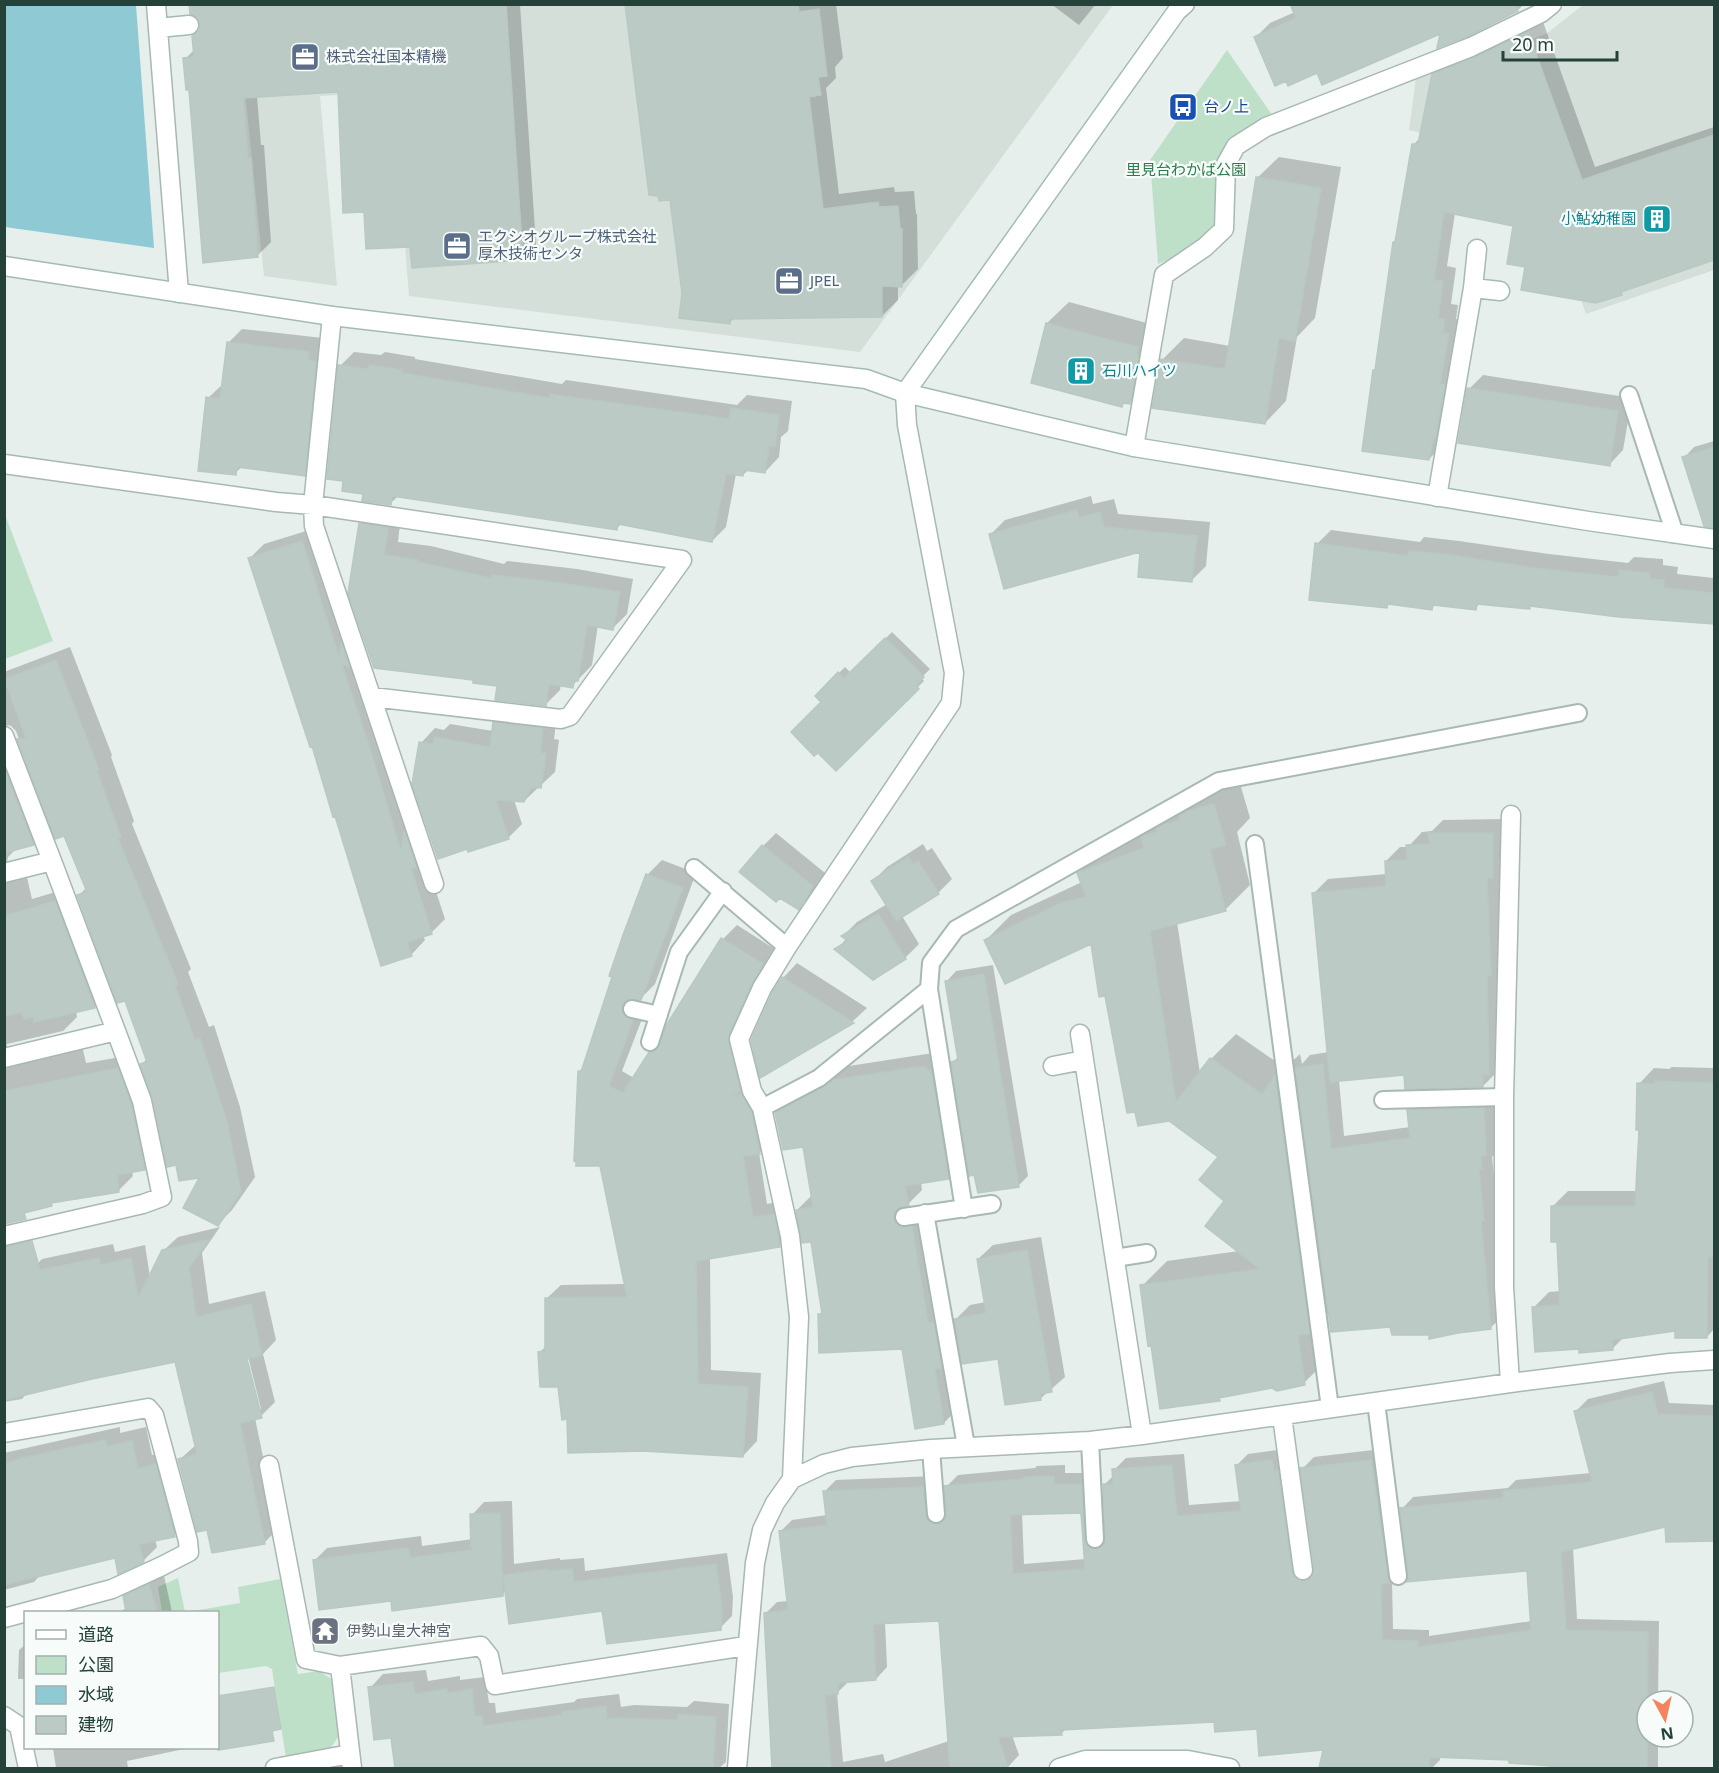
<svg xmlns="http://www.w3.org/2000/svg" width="1719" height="1773" font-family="'Noto Sans','Noto Sans JP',sans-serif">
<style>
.built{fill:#d4dfda}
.green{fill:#bfe0c8}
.water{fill:#8ec9d4}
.shadow{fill:#0003;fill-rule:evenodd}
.building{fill:#bbcac4;stroke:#b8c9c2;stroke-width:1.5;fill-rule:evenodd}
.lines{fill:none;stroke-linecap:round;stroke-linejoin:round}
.lane-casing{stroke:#a8b8b2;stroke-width:20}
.street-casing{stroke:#a8b8b2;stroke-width:21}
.secondary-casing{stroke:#a4bbb3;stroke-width:21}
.lane{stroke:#fff;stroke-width:16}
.street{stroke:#fff;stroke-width:18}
.secondary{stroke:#fff;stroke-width:18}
.labels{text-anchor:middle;stroke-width:4.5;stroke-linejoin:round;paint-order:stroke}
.service-label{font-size:15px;fill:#4e5e75;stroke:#f7fbf9;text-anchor:start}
.transit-label{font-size:15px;fill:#164399;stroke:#f7fbf9;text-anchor:start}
.park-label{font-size:15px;fill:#2d7a4b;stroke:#f7fbf9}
.culture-label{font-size:15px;fill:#0d838f;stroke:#f7fbf9;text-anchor:end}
.worship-label{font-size:15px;fill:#5b616d;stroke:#f7fbf9;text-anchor:start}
</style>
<rect width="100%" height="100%" fill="#e6efeb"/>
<path class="built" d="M236 5H1113L860 352 409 296 393 92 320 96 337 286 264 276Z
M1583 5H1714V270L1586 314 1533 159 1409 130 1416 78 1546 34Z"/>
<path class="green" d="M1227 50 1275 119 1233 143 1219 229 1205 244 1158 264 1150 160Z
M4 512 53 641 5 659H4Z
M178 1578 185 1612H162L158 1587Z
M280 1579 298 1674 319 1671 336 1682 341 1733 330 1749 286 1758 272 1669 266 1666 218 1673V1612H187L240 1603 238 1587Z"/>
<path class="water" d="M4 5H136L154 248 5 227Z"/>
<path class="shadow" d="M191 4H520L536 245 523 259 412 245 365 210 339 91 257 96 261 145H264L271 242 257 256 190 88 185 59 195 49 202 23Z
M626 4H836L843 58 835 67 836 78 826 88 839 194 894 187 895 192 914 191 916 214H917L918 269 902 285H898V300L882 316 734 318 729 323 683 293 672 198Z
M1051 4H1096L1079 25Z
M1292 4H1524L1519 9 1466 35 1442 32 1317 71 1256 37 1270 23 1295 12Z
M1542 19 1595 167 1714 127V259L1626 288 1621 293 1527 266 1514 225 1455 213 1447 266 1456 268 1451 304 1458 305 1456 319 1461 320 1443 445 1429 459 1377 368 1394 243 1398 239 1414 144 1420 138 1433 75 1447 61Z
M1279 157 1341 167 1315 318 1297 337 1286 401 1265 423 1162 360 1184 338 1230 346 1257 178Z
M1069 302 1158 326 1151 382 1129 403 1125 402 1121 405 1047 323Z
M242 329 323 338 318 460 304 474 243 466 235 473 208 398 223 384 228 343Z
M354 352 381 355 385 352 415 357V359L562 384 566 380 737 405 747 395 792 401 788 431 781 437 779 457 765 472 748 470 743 475 736 474 726 527 712 541 622 523 617 528 398 496 390 504 365 492 340 366Z
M1483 375 1632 398 1623 450 1609 465 1469 389Z
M1714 441V492L1697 498 1684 458 1694 447Z
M1091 496 1093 504 1114 499 1118 514 1210 522 1206 566 1192 580 1142 550 991 534 1005 520Z
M374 510 401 514 398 542 431 546 504 564 507 561 577 569 633 579 627 614 613 628 598 625 592 665 572 686 561 684 560 690 546 704 498 684 474 681 360 524Z
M316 528 445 919 431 933 423 935 425 940 411 955 313 744 250 558 264 544Z
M1331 530 1420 542 1424 537 1459 541 1549 554 1628 563 1634 557 1663 559V565L1678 567 1677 574 1714 578V624L1532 605 1529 607 1481 603 1475 608 1436 604 1432 608 1391 602 1386 607 1317 544Z
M892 632 930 669 921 678 924 681 836 769 823 702 839 673 845 667 851 673Z
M70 647 112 755 111 757 134 821 132 824 191 969 188 972 209 1027 214 1025 240 1107 255 1177 232 1210 218 1224 201 1176 177 1163 142 1064 148 1058 126 999 79 895 86 888 65 834 56 837 16 731 11 726 7 725 47 830 33 843 17 848 8 857 7 862 15 870 25 869 32 899 69 888 108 993 95 1007 76 1011 77 1017 63 1031 7 1044V1047L10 1053 81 1041 86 1063 132 1055 158 1155 144 1169 132 1171 133 1176 119 1190 55 1201 51 1205 4 1212V672Z
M508 709 557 715 554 739 559 740 555 772 524 801 514 800 522 824 508 838 421 743 435 728 444 730 450 724 493 731 494 723Z
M1239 780 1250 818 1237 832 1250 885 1225 910 1177 922 1200 1073 1211 1059 1236 1034 1285 1068 1300 1054 1302 1064 1310 1055 1329 1052 1314 893 1328 879 1387 874 1386 861 1400 847H1408L1422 832 1432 831 1443 820 1506 819 1507 863 1500 869 1504 960 1497 1072 1483 1086 1405 1073 1339 1080 1344 1136 1410 1127 1409 1110 1422 1097 1497 1095 1499 1142 1494 1146 1495 1154 1492 1157 1497 1206 1494 1209 1504 1315 1490 1328 1430 1334 1329 1312 1324 1318 1329 1358 1304 1383 1272 1386 1222 1396 1219 1399 1142 1286 1167 1261 1239 1251 1220 1157 1170 1119 1107 994 1092 941 986 940 1011 915 1082 882 1078 873 1103 848 1148 832 1168 812Z
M776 833 825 873 811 895 798 908 763 846Z
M923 844 927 851 932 848 952 879 938 893 902 916 919 944 905 958 873 978 837 949 847 938 843 936 857 922 887 904 873 881 887 867Z
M662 860 696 873 655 984 640 999 638 998 639 1002 647 1006 622 1071 634 1078 650 1053 662 1041 668 1025 723 939 737 925 776 950 742 1026 774 1138 759 1153 767 1204 788 1200 794 1231 779 1246 710 1257 711 1370 761 1373 757 1441 743 1456 559 1386 540 1352 547 1345 546 1299 561 1285 626 1284 601 1164 576 1160 579 1071 585 1066 647 875Z
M797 963 867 1008 853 1021 761 1076 773 994 783 978Z
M993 965 1028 1176 1018 1186 953 1062 959 1056 947 981 956 971Z
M933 1053 962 1163 948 1177 921 1182 922 1190 908 1204 914 1213H926L958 1408 944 1423 903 1348 819 1315 823 1311 812 1240 797 1210 812 1195 805 1145 776 1114 791 1099 840 1073 849 1066Z
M1672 1067 1714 1068V1329L1707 1337 1677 1329 1625 1336 1612 1349 1580 1348 1534 1307 1549 1292 1561 1291 1559 1241 1552 1207 1568 1191H1637L1641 1128 1639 1084 1654 1068 1669 1069Z
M220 1227 202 1253 209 1304 265 1291 276 1340 263 1354 275 1402 261 1416 255 1418 278 1529 264 1543 209 1528 179 1460 196 1445 176 1361 27 1393 22 1399 4 1402V1275L33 1268 42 1259 113 1244 115 1252 145 1245 150 1277 163 1251 178 1237ZM244 1352H247L261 1409H258Z
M1041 1237 1065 1377 1040 1399 999 1357 956 1319 970 1305 986 1302 978 1259 993 1245Z
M1664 1381 1669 1403 1714 1405V1540L1668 1541 1667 1525 1573 1548 1577 1619 1659 1621 1658 1701H1647V1737H1658V1768H1552V1764L1511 1758 1440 1756V1760L1432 1768H1334L1325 1749 1258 1727 1215 1720 1067 1728 1061 1734 1012 1735 1019 1755 1008 1767 1003 1768H786L765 1614 777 1602 789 1601 781 1531 792 1520 827 1515 825 1491 836 1480 935 1476 939 1509 947 1513 946 1487 958 1475 1035 1468 1037 1466 1065 1465V1473H1093L1101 1537 1107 1538 1104 1485 1114 1475V1470L1126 1458 1184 1454 1189 1505 1242 1501 1237 1465 1248 1454 1284 1449 1306 1566 1316 1570 1302 1469 1314 1457 1382 1449 1392 1580 1393 1629 1429 1630V1636L1532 1621 1528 1570 1410 1575 1402 1509 1413 1497 1508 1488 1516 1480 1591 1473 1576 1411 1588 1399ZM1082 1511 1086 1559 1024 1564 1022 1513ZM941 1620 949 1741 885 1762 883 1754 843 1762 837 1693 849 1681 876 1679 887 1667 885 1622Z
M120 1427V1433L146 1427 152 1455 170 1451 189 1521 174 1535 155 1539 157 1547 143 1561 116 1556 41 1574 34 1582 4 1590V1453Z
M512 1501 514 1564 560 1558V1560L584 1558 585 1571 727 1553 733 1597 732 1616 720 1628 604 1610 506 1591 502 1595 392 1600 315 1560 327 1548 421 1536 422 1546 473 1539 472 1515 484 1502Z
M163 1571 172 1612H119L127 1608 125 1597 139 1583Z
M26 1644V1679H18L19 1650Z
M426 1670 428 1681 460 1676V1680L485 1677 489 1703H495L496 1713 574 1702 577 1699 619 1694 621 1707 634 1705 687 1707 694 1701 729 1704 726 1762 719 1768H396L393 1736 370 1688 383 1674Z
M53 1748H189L127 1761 128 1768H56Z"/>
<path class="building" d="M189 4H506L523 260 412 268 410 247 366 249 364 212 343 213 338 92 243 98 248 158H251L258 257 203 263 189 90H186L183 58 194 57 192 36 199 30 200 25 198 18 190 14Z
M625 4H798L799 12 819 9 827 76 818 77 821 95 809 97 823 209 878 202 879 207 898 206 900 229H902V287L882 286V317L730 319V324L679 318 682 293 670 200 659 201 658 196 649 195Z
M1290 4H1515L1518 11 1466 37 1437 48 1440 34 1322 85 1317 73 1288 86 1286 81 1275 86 1254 37 1296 18Z
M1528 32 1582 180 1714 135V260L1621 292 1622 295 1596 303 1521 290 1525 267 1507 264 1513 226 1444 212 1434 280 1443 281 1438 318 1445 319 1443 333H1449L1440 384 1445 385 1435 439H1433L1429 460 1362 451 1373 370H1375L1393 242H1395L1412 144H1418L1432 74 1475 57Z
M1256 177 1321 188 1295 341 1279 338 1265 424 1152 408 1161 359 1225 369Z
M1046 323 1138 347 1136 355H1139L1130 404 1123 403 1122 407 1031 383Z
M227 342 309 352 308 360 316 362 305 476 237 467 236 475 198 471 206 397 220 399Z
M338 365 369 369V365L402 370V373L550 398V394L729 419 731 408 779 415 775 446H769L765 473 743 470V476L726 474 712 542 618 524 617 530 392 496 391 505 362 501 363 494 342 491 343 481 327 479Z
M1467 388 1618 411 1610 466 1458 443Z
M1714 447V528L1704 526 1682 457Z
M1077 510 1079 518 1100 512 1104 527 1197 536 1192 582 1138 577 1140 552 1004 589 989 534Z
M359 523 388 528 384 555 418 560V562L491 578 492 575 562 583 620 592 613 630 587 625 578 681H574L573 688 549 684 546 706 495 700 497 686 473 683V680L374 668 348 593Z
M302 541 339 657 341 642 349 666 342 665 367 739 401 851 404 831 416 867 411 868 432 934 407 942 412 956 381 966 335 816 333 817 312 746 310 747 248 558Z
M1315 543 1408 556 1409 551 1444 554 1534 568 1618 577 1619 570 1650 573V579L1664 580V588L1714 593V624L1619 617 1530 606V609L1477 604 1476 610 1433 605 1432 610 1388 604 1387 608 1309 600Z
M885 638 924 677 916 685 919 689 836 771 818 753 814 756 791 732 821 702 815 696 838 672 844 678Z
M56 660 99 770 97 771 121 837 118 838 178 984 175 986 195 1040 200 1038 227 1122 241 1192 218 1226 183 1208 199 1178 179 1181 176 1165 167 1167 153 1099 140 1064 147 1062 125 1001 117 1003 77 895 87 892 64 836 55 839 17 739 26 738 4 679Z
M493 722 543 728 540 753H546L541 788 531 787 524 802 496 800 509 839 468 852 467 849 438 859 412 784 419 742 433 744 434 737 490 747Z
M4 769 34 845 4 853Z
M1214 804 1226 845 1210 849 1226 911 1150 931 1176 1102 1210 1058 1262 1094 1275 1076 1310 1334 1298 1335 1305 1385 1277 1391 1272 1388 1219 1398 1220 1401 1160 1409 1151 1345 1148 1346 1140 1285 1260 1269 1205 1226 1224 1201 1199 1180 1218 1157 1169 1121 1138 1126 1135 1112 1127 1113 1105 996 1099 997 1091 944 1005 984 984 940 1063 902 1086 897 1077 873 1144 848 1141 837 1157 832 1156 828 1165 824 1180 820 1179 816 1188 811Z
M1428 833H1493V878H1487L1491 975H1487L1489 1075H1483V1087L1405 1089 1404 1075 1330 1082 1312 893 1386 886 1385 861 1407 860 1406 845 1430 844Z
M762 845 813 886 799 910 780 898 776 902 739 872Z
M908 857 913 864 918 861 939 894 896 921 871 881Z
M646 874 683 888 641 1000 628 999 622 1006 625 1016 633 1020 609 1086 623 1093 649 1052 657 1049 667 1024 721 938 763 964 752 983 729 1034 728 1041 740 1091 732 1096 741 1094 751 1112 760 1154 743 1156 753 1217 774 1214 780 1247 696 1261 698 1384 748 1387 743 1457 643 1451 568 1453 567 1419 562 1420 558 1387H540L538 1352 545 1351V1298L627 1297 600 1166H576V1162L574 1161 578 1071 581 1072 612 977 609 976 623 935Z
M55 901 95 1008 34 1022 33 1017 24 1019 22 1012 4 1016V916Z
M878 914 906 959 873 980 834 949 848 941 841 936Z
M984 974 1019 1187 978 1193 974 1175 969 1176 951 1062 958 1060 945 981Z
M782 977 854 1023 760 1078 751 1040 772 993Z
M1323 1064 1331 1149 1410 1138 1407 1110 1484 1108 1486 1156H1481L1482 1169H1479L1484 1221H1481L1491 1329 1458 1333 1429 1339V1335H1392L1390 1327 1331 1332 1295 1068Z
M918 1067H923L931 1071 949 1179 905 1186 909 1206 898 1208 894 1214 895 1223 900 1226H912L928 1323 934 1322 942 1368 935 1369 944 1424 915 1429 902 1349 819 1353 818 1314H822L811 1242 802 1243 796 1210 813 1207 803 1147 783 1150 775 1113 824 1087 833 1080Z
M118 1068 131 1104 145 1170 117 1175 119 1192 51 1203 52 1206 24 1213 26 1219 4 1224V1091Z
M1655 1081 1714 1083V1257H1708L1707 1338H1675V1331L1612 1340 1613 1350 1579 1353V1349L1535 1352 1532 1307 1560 1305 1557 1242H1551V1206H1635L1639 1130H1636L1637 1083 1655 1084Z
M209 1240 189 1268 196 1317 251 1304 262 1356 247 1359 262 1418 240 1423 265 1544 212 1553 207 1530 197 1532 178 1459 197 1454 175 1362 92 1379 4 1400V1247L32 1241 40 1270 99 1258 101 1265 131 1258 138 1298 162 1250Z
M1027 1250 1052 1392 1040 1394 1041 1400 1005 1405 998 1359 962 1364 954 1319 986 1313 977 1259Z
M1652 1392 1658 1414 1714 1416V1541L1666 1542 1665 1527 1561 1552 1566 1630 1648 1632 1647 1768H1550V1766L1509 1763V1760L1430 1757 1429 1768H1319L1323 1750 1259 1756 1257 1729 1215 1732 1214 1722 1061 1730 1062 1735 998 1737 1008 1768H950L939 1621 873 1624 876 1680 838 1683V1694L825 1695 831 1768H772L764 1613 788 1610 779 1531 827 1525 823 1491 923 1487 926 1515 928 1520 936 1524 941 1523 946 1518 944 1486 1024 1479V1477L1054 1476V1484H1082L1085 1540 1090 1548 1096 1549 1104 1544 1105 1539 1103 1484H1113L1112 1469 1172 1465 1177 1516 1241 1511 1235 1465 1272 1460 1274 1471H1278L1292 1572 1295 1577 1304 1581 1310 1578 1314 1568 1300 1468 1371 1460 1388 1577 1391 1583 1381 1584 1382 1640 1418 1641V1647L1531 1630 1527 1571 1406 1582 1408 1575 1400 1508 1503 1498V1491L1592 1482 1574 1411ZM1081 1513 1085 1569 1013 1574 1010 1515Z
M106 1440 107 1446 132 1441 138 1469 156 1464 175 1537 139 1544 144 1562 118 1574 115 1558 4 1585V1464L22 1458Z
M500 1513 503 1596 392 1611 391 1601 319 1610 313 1560 408 1548 410 1558 471 1550 470 1514Z
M716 1564 722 1609 721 1630 607 1644 602 1611 509 1624 503 1575 548 1569 549 1571 572 1569 574 1582Z
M149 1584 157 1612H126L123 1596Z
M413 1682 415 1694 447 1689V1693L472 1689 475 1716H482L483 1726 562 1715V1712L606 1706 607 1719 620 1718 678 1720 679 1714 716 1717 713 1768H395L391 1738 374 1740 368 1687Z
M274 1687 281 1729 272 1731 274 1741 218 1750V1696Z"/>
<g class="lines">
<g class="lane-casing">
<path id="lane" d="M1629 395 1675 534
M1255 844 1330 1408
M694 868 787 947
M632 1009 659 1015
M650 1042 679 952 723 891
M1383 1100 1504 1097
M762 1108 819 1078 929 989
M964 1209 929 989 931 963 956 929 1219 781 1578 713
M925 1213 966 1446
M904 1217 992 1204
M1115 1258 1147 1253
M1376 1402 1398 1576
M1090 1441 1095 1539
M931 1449 936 1514"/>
</g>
<g class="street-casing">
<path id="street" d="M156 4 179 293
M158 28 189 25
M1473 288 1500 291
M332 316 313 505 314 526 434 884
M1134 447 1164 275 1205 247 1224 229 1226 164 1236 146 1266 127 1471 47 1541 13 1552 4
M4 464 276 502 313 505 682 560 570 716 561 719 372 697
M1437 497 1473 288 1477 249
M4 736 52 861 4 873
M52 861 116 1031
M1080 1034 1142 1435
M4 1058 116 1031 142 1101 162 1197 143 1204 4 1236
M1053 1066 1084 1060
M1510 1383 1504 1287V1097L1511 815
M1282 1416 1303 1570
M4 1433 148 1408 154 1415 188 1541 189 1552 162 1566 112 1589 4 1618
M269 1465 306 1659 340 1666 352 1768
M792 1479 799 1317 790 1236 762 1108 752 1091 739 1039 762 988 787 947 951 703 954 673 907 425 905 393
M340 1666 481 1646 489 1656 495 1685 746 1646
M4 1716 19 1726 28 1768
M275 1768 350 1754
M737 1768 755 1563 762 1530 775 1503 792 1479 824 1464 852 1457 931 1449 1090 1441 1142 1435 1510 1383 1670 1363 1714 1360
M1059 1768 1085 1760H1188L1230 1768"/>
</g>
<g class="secondary-casing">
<path id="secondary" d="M4 266 332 316 866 379 905 393 1134 447 1588 521 1714 539
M905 393 1177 11 1185 4"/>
</g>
<use href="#lane" class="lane"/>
<use href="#street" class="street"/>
<use href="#secondary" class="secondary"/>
</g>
<defs>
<g id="office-square" transform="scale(1.5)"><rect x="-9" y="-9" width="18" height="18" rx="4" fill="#5c6f8a" stroke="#f7fbf9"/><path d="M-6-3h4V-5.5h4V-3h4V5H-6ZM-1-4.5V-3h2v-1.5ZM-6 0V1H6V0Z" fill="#fff"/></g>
<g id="bus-square" transform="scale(1.5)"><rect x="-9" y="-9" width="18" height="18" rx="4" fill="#1a4fb4" stroke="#f7fbf9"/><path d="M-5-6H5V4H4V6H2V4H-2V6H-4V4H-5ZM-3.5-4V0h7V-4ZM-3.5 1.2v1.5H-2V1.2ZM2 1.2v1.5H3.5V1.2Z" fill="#fff"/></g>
<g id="building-square" transform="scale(1.5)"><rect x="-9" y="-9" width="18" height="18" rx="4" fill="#0f9aa8" stroke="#f7fbf9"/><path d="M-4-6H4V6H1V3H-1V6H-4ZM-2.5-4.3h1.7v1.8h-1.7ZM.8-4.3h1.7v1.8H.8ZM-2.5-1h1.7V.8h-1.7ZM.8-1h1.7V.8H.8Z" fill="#fff"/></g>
<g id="temple-square" transform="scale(1.5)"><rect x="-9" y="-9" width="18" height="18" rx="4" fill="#6b7280" stroke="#f7fbf9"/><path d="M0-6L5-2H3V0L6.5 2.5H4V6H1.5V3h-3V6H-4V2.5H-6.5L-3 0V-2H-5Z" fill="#fff"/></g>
</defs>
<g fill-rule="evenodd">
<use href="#office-square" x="305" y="57"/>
<use href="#bus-square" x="1183" y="107"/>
<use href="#building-square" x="1657" y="219"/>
<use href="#office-square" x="457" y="246"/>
<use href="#office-square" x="789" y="281"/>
<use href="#building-square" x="1081" y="371"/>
<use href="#temple-square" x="325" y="1631"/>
</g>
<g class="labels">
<g class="service-label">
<text x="326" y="62">株式会社国本精機</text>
<text x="478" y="242">エクシオグループ株式会社<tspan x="478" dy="17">厚木技術センタ</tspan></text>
<text x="810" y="286">JPEL</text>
</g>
<g class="transit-label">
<text x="1204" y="112">台ノ上</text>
</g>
<g class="park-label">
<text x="1186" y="175">里見台わかば公園</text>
</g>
<g class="culture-label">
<text x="1636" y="224">小鮎幼稚園</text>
<text x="1102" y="376" text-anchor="start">石川ハイツ</text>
</g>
<g class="worship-label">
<text x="346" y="1636">伊勢山皇大神宮</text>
</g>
</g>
<rect width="1719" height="1773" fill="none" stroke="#24423a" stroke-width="12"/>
<rect x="24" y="1611" width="195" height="138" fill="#f7fbf9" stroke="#a3b1ad" stroke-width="1.5"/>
<rect x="36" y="1630" width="30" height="9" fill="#ffffff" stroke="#a3b1ad" stroke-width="1.5"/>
<text x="78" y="1641" font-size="18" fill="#24423a">道路</text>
<rect x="36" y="1656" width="30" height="18" fill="#bfe0c8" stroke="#a3b1ad" stroke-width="1.5"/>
<text x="78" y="1671" font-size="18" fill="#24423a">公園</text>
<rect x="36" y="1686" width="30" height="18" fill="#8ec9d4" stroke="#a3b1ad" stroke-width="1.5"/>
<text x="78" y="1701" font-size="18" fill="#24423a">水域</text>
<rect x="36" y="1716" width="30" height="18" fill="#bbcac4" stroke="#a3b1ad" stroke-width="1.5"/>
<text x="78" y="1731" font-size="18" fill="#24423a">建物</text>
<g transform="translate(1665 1719) rotate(172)"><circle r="28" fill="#f7fbf9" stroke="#a3b1ad" stroke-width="1.5"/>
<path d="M0-4.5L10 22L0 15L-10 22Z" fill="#f4845f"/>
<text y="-9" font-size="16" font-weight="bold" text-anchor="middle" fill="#24423a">N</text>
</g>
<path d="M1503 51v9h114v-9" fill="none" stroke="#24423a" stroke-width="3"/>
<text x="1512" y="51" font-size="18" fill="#24423a" stroke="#f7fbf9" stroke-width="4.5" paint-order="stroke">20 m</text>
</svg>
